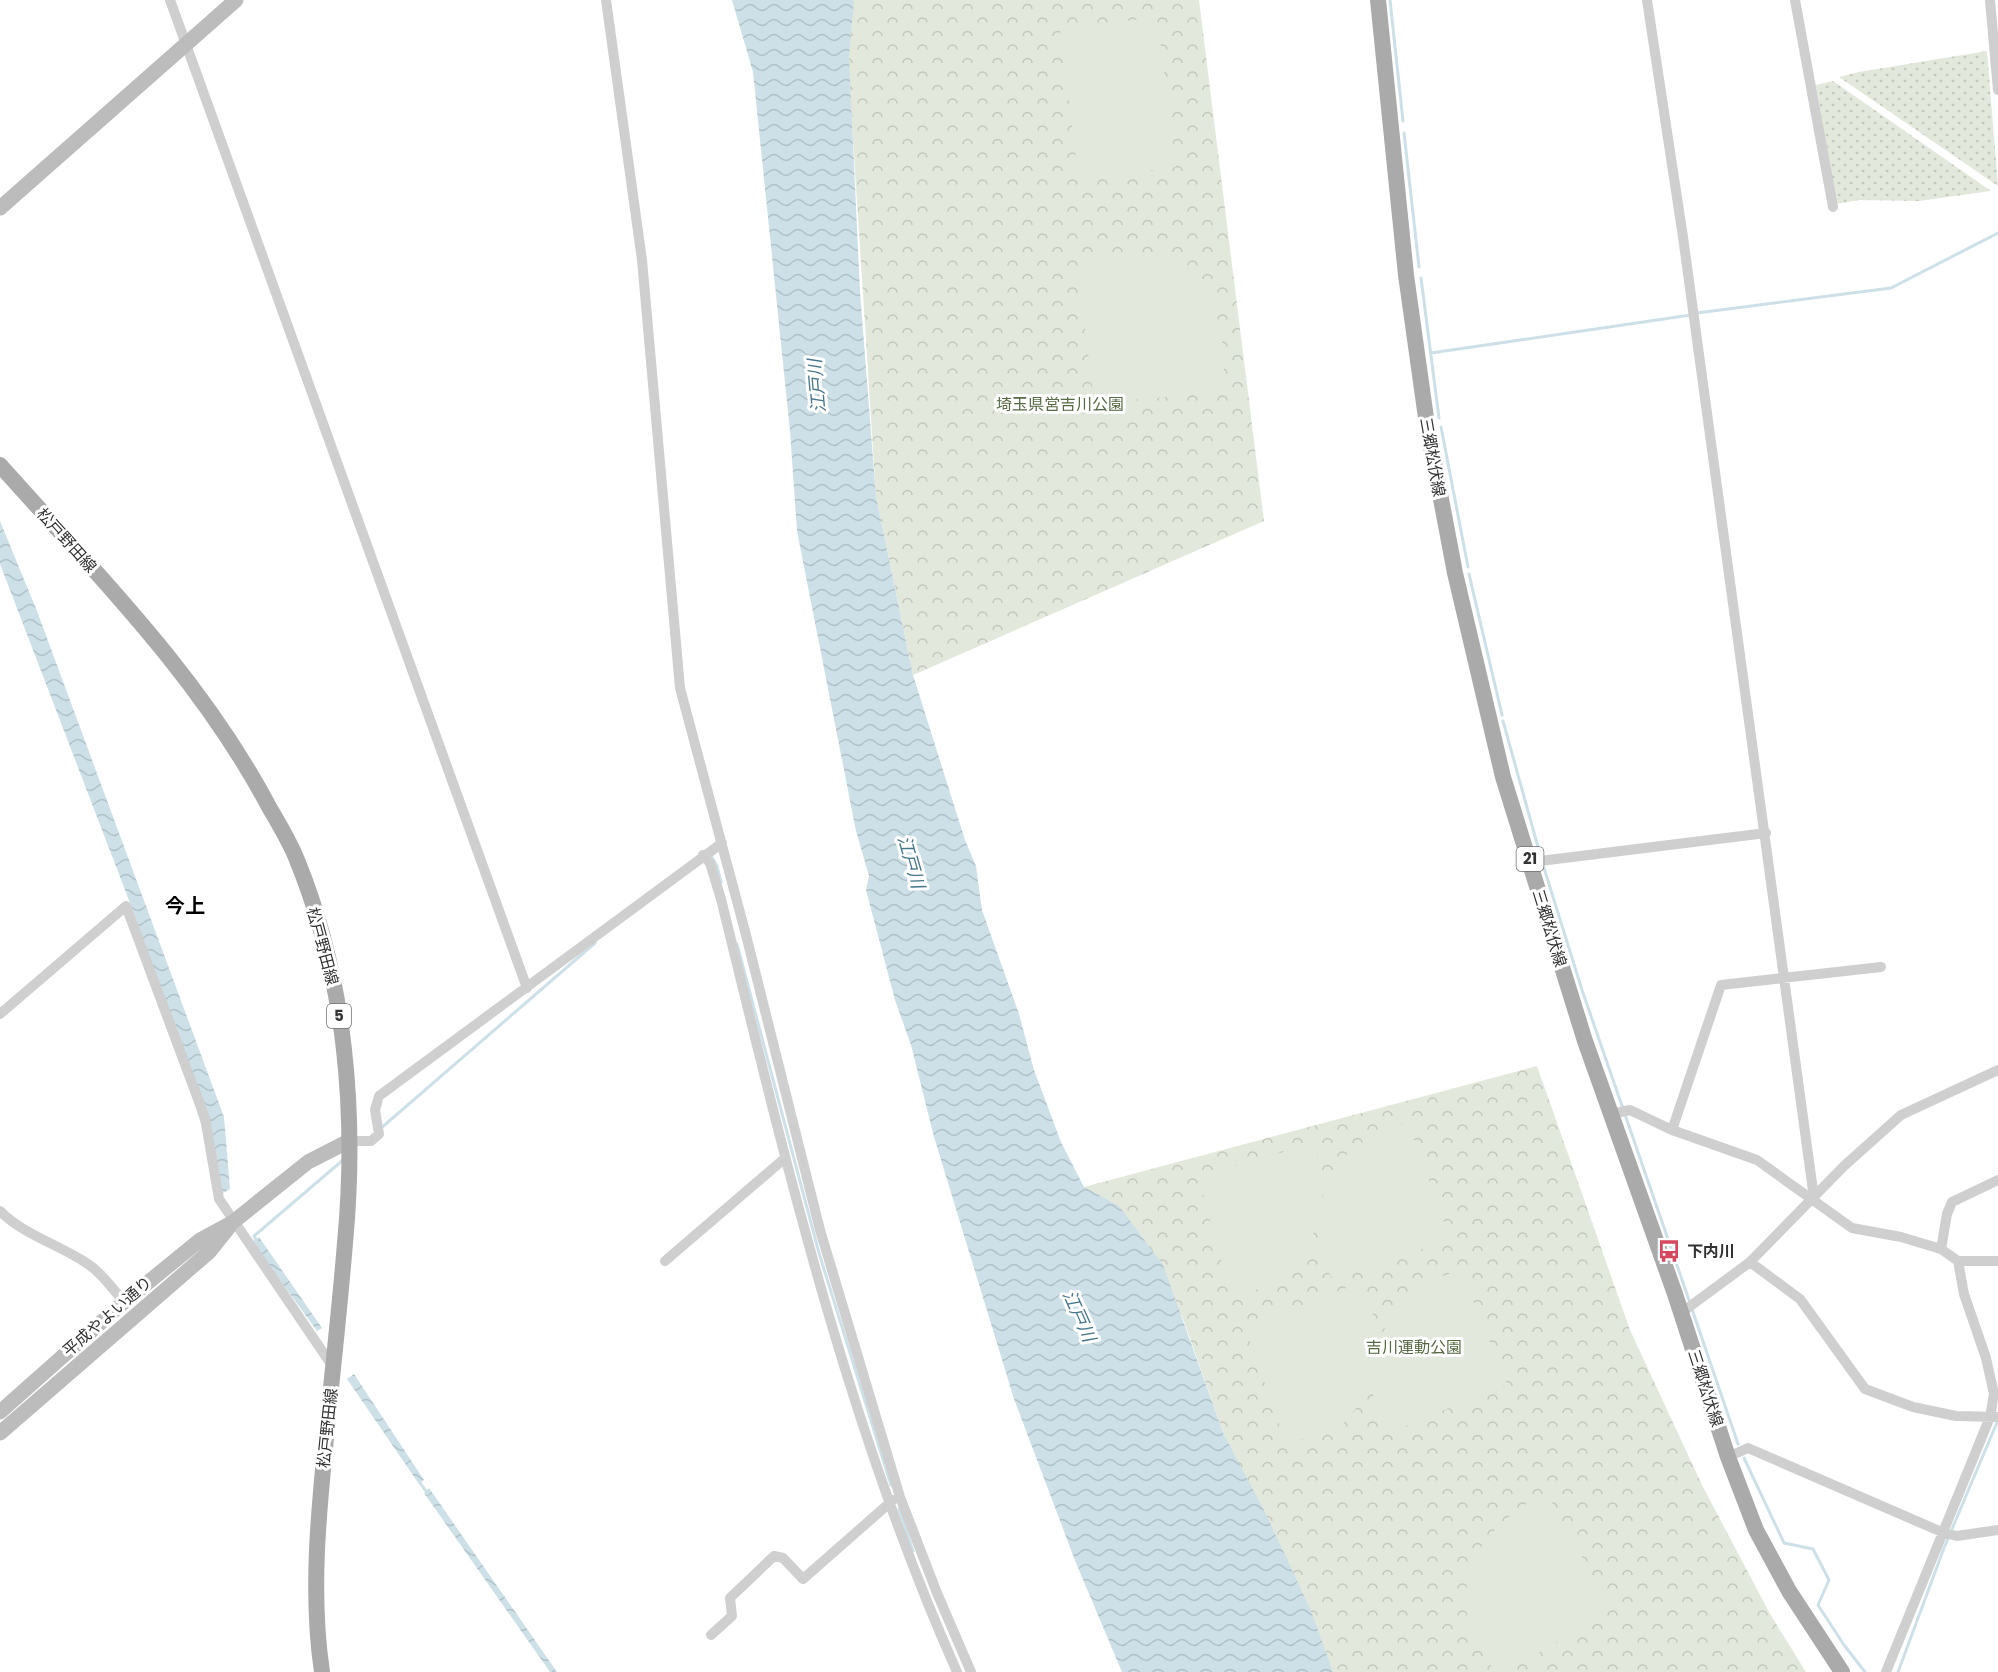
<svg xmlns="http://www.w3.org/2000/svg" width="1998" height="1672" font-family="Poppins,'Noto Sans JP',sans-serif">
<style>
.grass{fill:url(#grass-dots)}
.forest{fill:url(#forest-crowns)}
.pitch{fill:#e3e8dc}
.water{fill:url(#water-waves)}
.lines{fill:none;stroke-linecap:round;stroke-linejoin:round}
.stream{stroke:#cde0e8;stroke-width:3}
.street{stroke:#cfcfcf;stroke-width:10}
.secondary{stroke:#bcbcbc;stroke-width:15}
.primary{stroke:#aaa;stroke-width:16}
.labels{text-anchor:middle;stroke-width:6;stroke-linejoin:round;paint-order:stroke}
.shield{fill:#fff;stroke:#707070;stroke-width:1.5}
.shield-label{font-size:15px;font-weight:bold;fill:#323232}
.park-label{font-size:16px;fill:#586a43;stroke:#fff}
.street-label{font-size:16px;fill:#323232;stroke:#fff}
.poi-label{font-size:16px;font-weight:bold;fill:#323232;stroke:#fff;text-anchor:start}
.water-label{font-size:18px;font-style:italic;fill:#47778d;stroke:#fff}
.quarter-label{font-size:20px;font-weight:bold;fill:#000;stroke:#fff}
</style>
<defs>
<pattern id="grass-dots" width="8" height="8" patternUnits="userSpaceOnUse" patternTransform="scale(1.5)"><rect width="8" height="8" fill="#e3e8dc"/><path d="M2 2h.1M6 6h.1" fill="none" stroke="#c3c7bd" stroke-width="1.8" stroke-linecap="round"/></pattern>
<pattern id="forest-crowns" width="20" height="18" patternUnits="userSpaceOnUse" patternTransform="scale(1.5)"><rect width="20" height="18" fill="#e3e8dc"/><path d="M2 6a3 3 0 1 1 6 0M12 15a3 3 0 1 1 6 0" fill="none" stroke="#c3c7bd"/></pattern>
<pattern id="water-waves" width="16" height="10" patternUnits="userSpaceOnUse" patternTransform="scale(1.5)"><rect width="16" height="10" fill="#cde0e8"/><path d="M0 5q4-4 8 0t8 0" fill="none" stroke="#b0c1c7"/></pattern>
</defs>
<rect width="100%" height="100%" fill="#fff"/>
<path class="grass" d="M1987 51 1998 186 1839 77 1859 72Z
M1833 81 1991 191 1919 201 1859 200 1836 204 1816 85Z"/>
<path class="forest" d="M844 0H1199L1264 521 913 675 876 496Z
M1537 1066 1630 1330 1702 1485 1770 1614 1806 1672H1333L1224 1435 1182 1316 1084 1187Z"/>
<path class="pitch" d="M1157 17 1176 167 1079 179 1060 30Z
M1137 255C1154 256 1173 258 1188 265 1193 268 1196 275 1199 279 1223 313 1225 353 1224 392L1094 403 1078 269 1108 257Z
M1408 1123 1450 1239 1334 1280C1312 1251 1315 1205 1332 1173 1347 1147 1380 1129 1408 1123Z
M1315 1143C1325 1187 1324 1247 1283 1277 1267 1288 1249 1292 1231 1296L1198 1176Z
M1460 1270 1507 1384 1389 1433C1384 1421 1376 1407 1373 1394 1367 1364 1384 1318 1407 1297 1422 1284 1441 1276 1460 1270Z
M1362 1282C1366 1295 1372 1309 1375 1322 1380 1354 1367 1408 1339 1426 1323 1436 1304 1439 1286 1443L1245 1327Z
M1547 1493 1611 1610 1506 1672H1497C1436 1605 1471 1527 1547 1493Z"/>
<path class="water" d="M732 0H854L849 57 860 292 876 496 913 675 965 840 976 866 982 910 1019 1014 1034 1070 1061 1142 1084 1187 1119 1206 1163 1265 1224 1435 1266 1514 1311 1611 1333 1672H1122L1076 1563 1014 1399 934 1137 911 1045 895 1000 866 890 869 876 856 831 797 531 790 431 753 72Z
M0 521 37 611 224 1117 230 1189 223 1193 135 916 0 564Z
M259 1237 322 1328 317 1331 252 1242Z
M354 1374 424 1480 419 1484 347 1379Z
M429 1488 557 1672H550L424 1493Z"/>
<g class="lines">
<path class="stream" d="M1390 0 1403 121
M1404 133 1419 267
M1421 278 1439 418
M1697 313 1891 288 1998 233
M1431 353 1691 315
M1441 427 1468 567
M1469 574 1502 715
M1503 721 1541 858
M711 856 717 866 721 882
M1544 868 1582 990 1690 1303
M737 944 819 1253 891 1485
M380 1129 595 943
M258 1243 254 1236 343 1160
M1692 1309 1738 1444
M1744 1458 1784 1543 1813 1549 1829 1580 1818 1605 1844 1645 1865 1672
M418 1480 428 1494
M899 1509 913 1551
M1898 1672 1944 1548 1998 1420"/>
<path class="street" d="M170 0 527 988
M606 0 642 260 680 688 746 935 820 1230 900 1497 937 1593 971 1672
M1647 0 1683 237 1814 1198
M1795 0 1833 207
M1990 0 1998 90
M703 855 710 863 721 899C785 1160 847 1425 957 1672
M1532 864 1540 861 1766 833
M0 1014 126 906 205 1118 219 1199 333 1367
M1611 1114 1630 1110 1672 1130 1757 1160 1852 1228 1901 1237 1941 1249 1958 1261H1998
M1672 1130 1721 985 1881 967
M349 1141H371L379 1134 375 1110 379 1096 722 843
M0 1211C23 1234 57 1244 85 1262 101 1272 112 1288 124 1302
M1941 1249 1947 1214 1952 1202 1998 1180
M665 1261 784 1159
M1750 1262 1800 1299 1865 1389 1913 1407 1956 1416 1998 1417
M1681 1313 1750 1262 1844 1166 1901 1115 1998 1070
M1728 1457 1748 1448 1944 1533 1957 1536 1998 1530
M711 1635 732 1616 730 1598 774 1556 783 1558 803 1579 893 1500
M1886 1672 1990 1417 1994 1394 1986 1358 1964 1294 1958 1261"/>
<path class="secondary" d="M0 208 236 0
M0 1412 124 1302 200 1240 233 1222 308 1162 349 1141
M0 1433 209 1252 229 1227"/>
<path class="primary" d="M1378 0 1406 275 1427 425 1455 573 1503 777 1585 1041 1675 1294 1728 1457 1756 1530 1789 1591 1842 1672
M0 465C96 573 201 678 269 807 279 824 290 842 297 860 346 980 357 1115 345 1243 340 1305 333 1366 327 1428 319 1508 310 1592 322 1672"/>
</g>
<defs>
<g id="bus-bare" transform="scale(1.8)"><path d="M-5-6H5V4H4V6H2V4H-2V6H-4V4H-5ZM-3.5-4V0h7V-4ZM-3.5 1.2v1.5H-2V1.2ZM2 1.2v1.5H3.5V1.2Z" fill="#d5485d" stroke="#fff" stroke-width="2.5" paint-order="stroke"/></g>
</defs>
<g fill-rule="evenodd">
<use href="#bus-bare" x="1669" y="1251"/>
</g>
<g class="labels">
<g class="shield">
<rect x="1516.5" y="847" width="27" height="24" rx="4.5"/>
<rect x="327" y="1004" width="24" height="24" rx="4.5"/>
</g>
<g class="shield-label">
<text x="1530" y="864">21</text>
<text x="339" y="1021">5</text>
</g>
<g class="park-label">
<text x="1060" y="410">埼玉県営吉川公園</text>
<text x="1414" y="1353">吉川運動公園</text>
</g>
<g class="street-label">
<text transform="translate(1433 457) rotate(80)" y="6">三郷松伏線</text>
<text transform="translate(67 540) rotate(48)" y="6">松戸野田線</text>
<text transform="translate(1550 928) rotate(73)" y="6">三郷松伏線</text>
<text transform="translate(323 946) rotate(75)" y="6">松戸野田線</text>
<text transform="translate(107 1316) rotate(-41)" y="6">平成やよい通り</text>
<text transform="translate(1706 1388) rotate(72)" y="6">三郷松伏線</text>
<text transform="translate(327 1428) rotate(-84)" y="6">松戸野田線</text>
</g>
<g class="poi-label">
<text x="1687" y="1257">下内川</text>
</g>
<g class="water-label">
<text transform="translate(817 386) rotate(-95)" y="6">江戸川</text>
<text transform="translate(911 862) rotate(74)" y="6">江戸川</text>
<text transform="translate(1079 1316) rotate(66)" y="6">江戸川</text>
</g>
<g class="quarter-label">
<text x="185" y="913">今上</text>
</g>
</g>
</svg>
